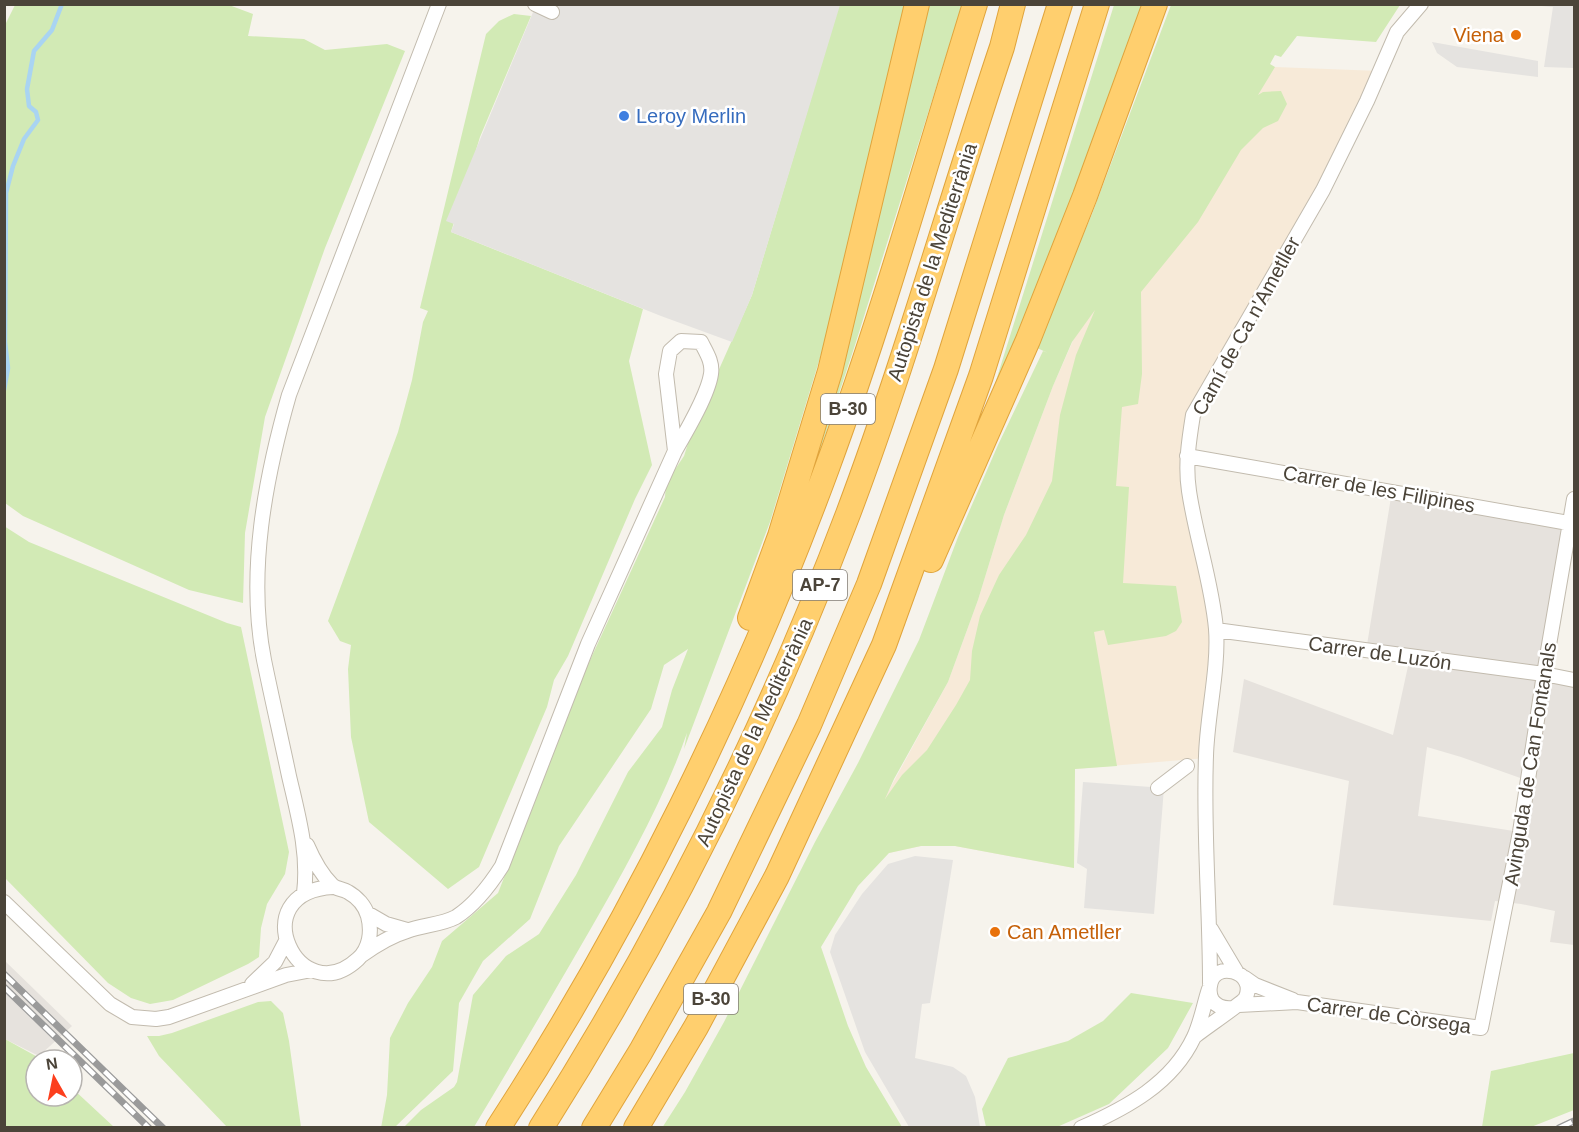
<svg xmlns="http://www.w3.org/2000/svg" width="1579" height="1132" font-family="Helvetica,sans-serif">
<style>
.commercial{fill:#f7ead8}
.industrial{fill:#e6e2dd;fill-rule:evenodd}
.green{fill:#d2eab5;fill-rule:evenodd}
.parking{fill:#e5e3e0}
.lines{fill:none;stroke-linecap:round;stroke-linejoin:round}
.stream{stroke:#a9d4f2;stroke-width:4.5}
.street-casing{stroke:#c2bbae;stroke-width:16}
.highway-casing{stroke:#e0a43c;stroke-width:26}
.street{stroke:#fff;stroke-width:14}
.highway{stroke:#ffcf6e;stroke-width:24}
.rail-casing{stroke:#9a9a9a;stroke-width:7}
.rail{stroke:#fff;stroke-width:4.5;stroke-dasharray:14;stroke-linecap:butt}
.food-dot{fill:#e8710a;stroke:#fff;stroke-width:2}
.shop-dot{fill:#3f7fe0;stroke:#fff;stroke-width:2}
.labels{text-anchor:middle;stroke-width:5;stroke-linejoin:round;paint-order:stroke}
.shield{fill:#fff;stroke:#817c74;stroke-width:1.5}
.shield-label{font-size:18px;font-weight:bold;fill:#4b4439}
.food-label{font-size:20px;fill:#c56008;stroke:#fff;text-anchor:end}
.shop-label{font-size:20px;fill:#366cbe;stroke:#fff;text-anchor:start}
.street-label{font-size:20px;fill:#4b4439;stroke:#fff}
</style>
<rect width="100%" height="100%" fill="#f6f3ec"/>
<path class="commercial" d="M1275 67 1380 71 1323 190 1193 415 1187 456 1216 630 1206 758 1075 769 1074 868 955 846H921L889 853 882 803 948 682 978 600 1004 515 1053 386 1083 318 1255 71Z"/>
<path class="industrial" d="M1392 491 1570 523 1544 674 1574 680V945L1550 942 1555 911 1521 904 1495 901 1491 921 1333 905 1349 781 1233 752 1244 679 1393 735 1410 657 1366 651ZM1427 747 1461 757 1529 781 1520 832 1418 816Z
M4 960 72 1026 39 1056 5 1039Z"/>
<path class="green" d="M15 5H229L253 14 248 36 304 39 325 50 387 44 405 51 325 248 265 417 245 533 243 603 189 590 23 516 5 503 4 27Z
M839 5H908L833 315 770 522 684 749 687 733C663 802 626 867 590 930 552 996 513 1062 474 1127H404L421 1110 454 1087 457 1082 473 995 506 956 539 934 576 875 628 772 662 727 672 690 688 649 664 665 651 709 559 846 530 919 483 961 459 1003 453 1071 395 1127 381 1128 387 1095 390 1038 408 1003 432 967 442 941 498 893 586 669 665 497 666 483 684 456 693 428 752 295Z
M928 5H962L855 345 812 475 848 336Z
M1114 5H1146L1122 71 997 391 994 387Z
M1171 5H1400L1376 42 1297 36 1281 57 1275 55 1270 64 1275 67 1258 95 1263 92 1281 91 1287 104 1278 121 1263 128 1241 150 1198 222 1141 292 1142 374 1138 404 1122 407 1116 486 1129 487 1123 583 1176 586 1182 622 1176 631 1166 636 1108 645 1104 630 1094 632 1117 766 1075 769 1074 868 955 846H921L889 853 858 886 821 947 848 1026 866 1067 902 1127 662 1128 685 1092 724 1022 815 842 858 763 919 640 958 537 998 445 1043 351 1048 353 1035 347 1092 214ZM1095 310 1076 355 1060 415 1052 481 1026 535 999 575 980 616 972 651 970 680 956 705 927 750 902 775 885 799 894 779 948 682 978 600 1004 515 1053 386 1072 342Z
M514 14 531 16 480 137 451 232 643 309 629 361 652 465 635 499 568 656 554 680 547 707 479 867 448 889 369 822 351 737 348 669 351 645 340 641 328 621 398 432 412 380 423 322 428 311 420 308 486 34 499 21Z
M4 526 29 542 227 623 241 627 289 852 285 874 267 904 261 928 259 957 248 964 173 1000 150 1004 131 998 108 983 5 878Z
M1131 993 1193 1003 1168 1048 1109 1104 1057 1127H986L982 1109 1008 1058 1068 1041 1103 1021Z
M271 1001 283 1013 289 1041 301 1127H227L159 1056 147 1036H159L172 1033 258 1002Z
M5 1039 43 1060H36V1096H72V1088L114 1127H5Z
M1574 1053V1110L1531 1127H1482L1491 1071Z"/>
<path class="parking" d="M536 5H840L752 295 732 342 661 316 451 232 454 224 446 221Z
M1530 5H1574V68L1544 67 1553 7Z
M1432 42 1538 61V77L1457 67 1437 53Z
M1083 782 1164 788 1154 914 1084 908 1087 869 1077 863Z
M915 856 953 860 930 1003 922 1004 915 1058 953 1067 966 1076 975 1097 980 1127H909L865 1052 830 952 835 935 862 894 888 864Z"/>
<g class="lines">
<path class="stream" d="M4 390 8 368 5 342 6 193 13 166 24 139 38 120 36 112 29 106 27 89 34 51 52 30 62 4"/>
<g class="street-casing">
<path id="street" d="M535 4 552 12
M1187 456 1574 524
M1216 630 1544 674 1574 680
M1158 788 1187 766
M307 845C313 859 321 874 332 885 336 889 343 889 348 892 357 897 365 906 368 916 372 931 370 948 358 959 299 1014 241 892 333 887
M304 893C309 853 298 815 289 776 281 738 272 699 264 660 247 573 265 479 289 395L439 4
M4 902 110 1004 132 1017 156 1019 169 1017 286 975 312 970
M367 913 386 924 407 930
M1211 929 1236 971
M362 955C376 945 390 936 407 931 422 925 441 925 456 917 476 904 490 885 502 866L588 644 675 451C686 432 708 395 711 374 713 362 706 352 701 342L681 341 670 351 666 374 675 451
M1245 978 1255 985 1293 1000
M1210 983C1210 907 1203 832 1206 756 1207 716 1219 668 1216 629 1212 583 1196 538 1189 491 1185 465 1189 440 1193 415L1323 190 1367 101 1397 32 1421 4
M252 984 275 962 286 941
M1239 1005 1297 1002 1481 1028 1520 832 1544 674 1574 499
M1194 1037C1202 1030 1244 1002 1246 997 1257 971 1213 959 1210 986 1209 991 1210 996 1212 1000 1217 1007 1225 1009 1233 1008
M1081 1128C1126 1108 1172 1084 1194 1037 1201 1022 1204 1004 1209 989"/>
</g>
<g class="highway-casing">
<path id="highway" d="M931 560 1028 340 1085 196 1155 4
M750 618 780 536 830 371 917 4
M498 1128C631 924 743 696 827 468 883 316 927 159 975 4
M541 1128C664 934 767 728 848 514 906 360 950 202 1002 47L1013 4
M594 1128 641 1051 719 912 809 725 869 584 946 369 1060 4
M636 1128 696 1027 777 876 884 645 981 376 1097 4"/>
</g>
<use href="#street" class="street"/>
<use href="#highway" class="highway"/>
<g class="rail-casing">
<path id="rail" d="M4 974 163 1128
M4 987 149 1128
M1559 1128 1574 1121"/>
</g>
<use href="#rail" class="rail"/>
</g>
<g class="food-dot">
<circle cx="1516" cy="35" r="6"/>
<circle cx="995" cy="932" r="6"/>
</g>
<circle class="shop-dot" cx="624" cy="116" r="6"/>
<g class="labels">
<g class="shield">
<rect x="821" y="394" width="54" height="30" rx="4.5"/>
<rect x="793" y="570" width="54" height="30" rx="4.5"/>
<rect x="684" y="984" width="54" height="30" rx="4.5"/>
</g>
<g class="shield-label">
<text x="848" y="415">B-30</text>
<text x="820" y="591">AP-7</text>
<text x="711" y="1005">B-30</text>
</g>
<g class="food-label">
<text x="1504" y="42">Viena</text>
<text x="1007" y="939" text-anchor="start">Can Ametller</text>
</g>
<g class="shop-label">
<text x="636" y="123">Leroy Merlin</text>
</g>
<g class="street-label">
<text transform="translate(932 262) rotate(-72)" y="7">Autopista de la Mediterrània</text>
<text transform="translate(1246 326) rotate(-61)" y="7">Camí de Ca n'Ametller</text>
<text transform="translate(1379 489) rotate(10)" y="7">Carrer de les Filipines</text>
<text transform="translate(1380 653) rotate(8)" y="7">Carrer de Luzón</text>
<text transform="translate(754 732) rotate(-65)" y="7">Autopista de la Mediterrània</text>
<text transform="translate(1530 764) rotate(-81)" y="7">Avinguda de Can Fontanals</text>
<text transform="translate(1389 1015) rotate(8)" y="7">Carrer de Còrsega</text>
</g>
</g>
<rect width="1579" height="1132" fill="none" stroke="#4b4439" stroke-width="12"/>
<g transform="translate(54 1078) rotate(351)"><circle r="28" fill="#ffffff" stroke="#b7b4b0" stroke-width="1.5"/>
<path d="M0-4.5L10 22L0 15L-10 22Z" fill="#fc3f1d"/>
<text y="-9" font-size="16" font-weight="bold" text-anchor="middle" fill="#4b4439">N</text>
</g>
</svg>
